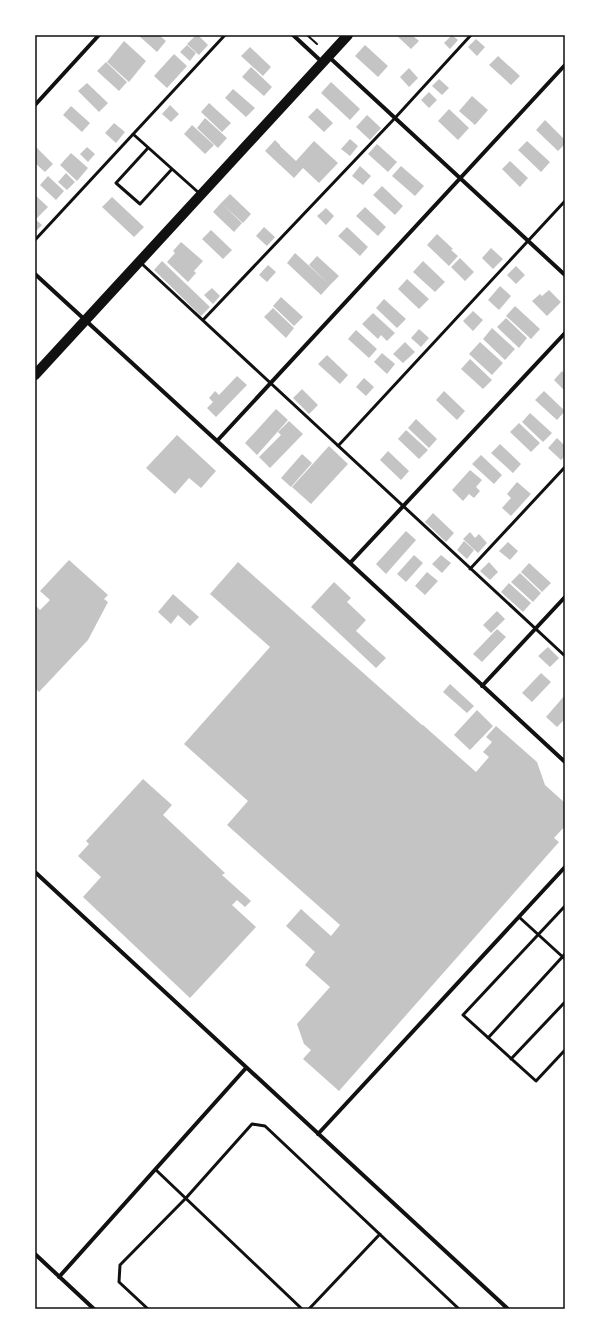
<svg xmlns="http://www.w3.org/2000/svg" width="600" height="1344" font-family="Signika,sans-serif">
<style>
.building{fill:#c4c4c4}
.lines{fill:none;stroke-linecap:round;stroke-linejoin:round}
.path{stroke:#111;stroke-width:2}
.service{stroke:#111;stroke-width:3}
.minor{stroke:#111;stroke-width:4}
.primary{stroke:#111;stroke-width:10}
.neatline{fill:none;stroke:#111;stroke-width:1.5}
</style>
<rect width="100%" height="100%" fill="#fff"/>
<path class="building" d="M138 35H159L166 41 157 52Z
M196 35H198L208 45 199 55 187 44Z
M396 35H412L419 41 411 49Z
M452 35 458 40 450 49 444 43Z
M476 39 485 47 477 56 468 47Z
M124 41 146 61 129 82 107 62Z
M187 45 196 53 190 61 180 52Z
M365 45 388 66 378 77 355 56Z
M250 47 271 67 263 76 241 56Z
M174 54 187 66 167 88 154 76Z
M498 56 520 76 511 85 489 65Z
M106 62 127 82 119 91 97 71Z
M251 67 272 87 264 96 242 77Z
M409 68 418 78 409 87 400 77Z
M439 79 449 88 442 95 432 86Z
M331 82 360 109 350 120 321 93Z
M87 83 108 103 99 112 78 91Z
M233 89 255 108 246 117 225 98Z
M429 92 437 100 429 108 421 100Z
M472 96 488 110 475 125 459 111Z
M209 103 231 123 222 132 201 112Z
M170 105 179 114 171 122 162 114Z
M71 106 90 123 82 132 63 115Z
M317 108 333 123 324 132 308 117Z
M449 109 469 128 458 140 438 121Z
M367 115 381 128 370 140 356 127Z
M205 118 227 138 218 148 197 128Z
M545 120 565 140V144L558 151 536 130Z
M114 123 125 132 116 143 105 133Z
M192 125 214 145 205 154 184 134Z
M350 139 358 146 350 156 341 149Z
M275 140 280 145V146L296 161 314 141 338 163 319 183 303 168 294 178 265 151Z
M527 141 550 162 541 172 518 150Z
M377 144 397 162 388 172 368 154Z
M35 146 53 164 45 172 35 163Z
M87 147 95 154 88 162 80 154Z
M71 153 88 168 77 181 60 165Z
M510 161 528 178 520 187 502 169Z
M360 166 371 176 363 185 352 176Z
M401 166 424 186 415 196 392 176Z
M66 173 75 182 67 190 58 182Z
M48 176 64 191 56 200 40 185Z
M382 186 403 206 395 215 373 195Z
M230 194 251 214 243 223 221 203Z
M35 195 48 207 36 219 35 218Z
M112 197 144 227 134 237 102 207Z
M221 203 242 223 234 232 213 212Z
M365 207 386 227 378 236 356 216Z
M326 208 334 216 326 225 317 216Z
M35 219 42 225 35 232Z
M264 227 275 237 267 246 256 236Z
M347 227 368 247 360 256 338 236Z
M211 230 232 250 223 259 202 239Z
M437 234 453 249 451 250 458 256 449 266 427 245Z
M181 242 203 261 194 271 196 273 188 282 167 262 175 253 173 251Z
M491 248 503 259 493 269 482 258Z
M295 253 330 285 321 295 287 263Z
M317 256 339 276 330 285 309 265Z
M460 258 474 272 465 281 451 267Z
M162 261 210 307 201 316 154 270Z
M423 261 445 282 435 292 413 272Z
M268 265 276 272 267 282 259 275Z
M516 266 525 275 516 284 507 275Z
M407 279 429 299 419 309 398 289Z
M500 286 511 296 499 310 488 300Z
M212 288 220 296 213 304 204 295Z
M549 290 561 302 547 316 532 301 540 294 542 296Z
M281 297 303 317 294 326 273 306Z
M384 299 406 319 397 328 376 308Z
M515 306 540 329 531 339 506 316Z
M273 308 294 328 286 338 264 317Z
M473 311 483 320 473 331 463 321Z
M373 313 395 333 387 341 381 335 378 339 362 324Z
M506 318 527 338 519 348 497 327Z
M492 328 515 349 505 360 483 339Z
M419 329 429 338 421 347 411 338Z
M356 330 377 349 369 358 348 339Z
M405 342 415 352 403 363 393 354Z
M480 342 503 363 492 375 469 354Z
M382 353 395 364 387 374 374 362Z
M327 355 348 375 340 384 318 364Z
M470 359 492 380 483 389 461 369Z
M562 371 565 374V391L554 380Z
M237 376 247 385 216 417 207 408 213 402 209 398 215 391 219 395Z
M364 378 374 387 366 396 356 387Z
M302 389 318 405 309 414 293 398Z
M444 391 465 411 457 420 436 400Z
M544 391 565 411 557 420 535 400Z
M276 409 288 420 257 455 245 443Z
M530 413 552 433 543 442 522 422Z
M416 419 437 439 429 448 408 428Z
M289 421 303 434 270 468 259 457 281 435 278 432Z
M519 423 540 443 531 452 510 432Z
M406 430 428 450 419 459 398 439Z
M177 435 216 471 201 488 189 478 175 494 146 468Z
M557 438 565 446V456L561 460 548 448Z
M500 444 521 464 513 473 491 453Z
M329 446 348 464 311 504 292 487Z
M388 451 409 471 401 480 380 460Z
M302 454 312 463 291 487 281 478Z
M481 455 502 475 494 484 472 464Z
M470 470 482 480 476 487 480 491 474 498 469 494 463 501 452 490Z
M517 482 531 494 511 516 502 508 511 498 507 494Z
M433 513 454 533 446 542 425 522Z
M406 531 416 540 386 574 376 564Z
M470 532 475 538 479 534 487 543 478 553 463 539Z
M464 541 474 550 467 559 457 550Z
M508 542 518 551 510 560 499 551Z
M414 555 423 563 406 582 397 574Z
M441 555 451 563 442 573 432 564Z
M69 560 108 595 104 599 108 602 88 640 39 692 35 688V616L37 614 35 612V605L40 610 50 600 40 591Z
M238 562 422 725H423L476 772 489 757 483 752 492 742 486 737 496 726 537 762 545 785 565 803V826L554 838 559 842 339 1091 303 1059 311 1050 304 1044 297 1024 330 987 305 965 315 952 286 926 301 909 331 936 340 925 227 825 248 801 184 744 270 647 210 594Z
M489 562 498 572 490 580 480 571Z
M529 563 551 583 542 592 521 572Z
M427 572 438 581 425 595 415 586Z
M520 573 541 593 533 602 511 582Z
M334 582 351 598 347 602 366 620 356 631 386 658 376 668 311 607Z
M509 583 531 603 523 612 501 592Z
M173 594 199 617 190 626 178 615 171 624 158 612Z
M497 611 505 619 491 633 483 625Z
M497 629 506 637 482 662 473 654Z
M548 647 559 658 550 667 538 656Z
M541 673 551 682 532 702 522 693Z
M450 684 474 706 467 713 443 692Z
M565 695V719L557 727 546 717Z
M477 710 493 726 470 750 454 735Z
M143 779 172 805 163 815 225 873 222 875 251 901 245 907 237 900 232 905 256 927 190 998 83 897 101 877 78 856 89 844 86 841Z"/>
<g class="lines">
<path class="path" d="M307 35 317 44"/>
<path class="service" d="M133 134 199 193
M148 148 116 183 140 204 172 169
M35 240 225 35
M141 263 565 656
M203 320 395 118 471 35
M338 446 565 201
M470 569 565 467
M565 906 463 1015 536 1081 565 1050
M519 917 565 959
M488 1038 565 954
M511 1059 565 1002
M156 1170 302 1309
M148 1309 119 1282 120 1265 186 1198 252 1124 265 1126 459 1309
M309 1309 380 1234"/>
<path class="minor" d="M293 35 322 62
M329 57 565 275
M35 105 99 35
M35 274 350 563 565 762
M217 441 565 65
M350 563 565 333
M482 686 565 597
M35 872 508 1309
M318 1134 565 867
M35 1254 94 1309
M59 1277 246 1068"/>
<path class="primary" d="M35 375 348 35"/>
</g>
<rect width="600" height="1344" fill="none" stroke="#ffffff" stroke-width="72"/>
<rect x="36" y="36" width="528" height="1272" class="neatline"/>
</svg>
